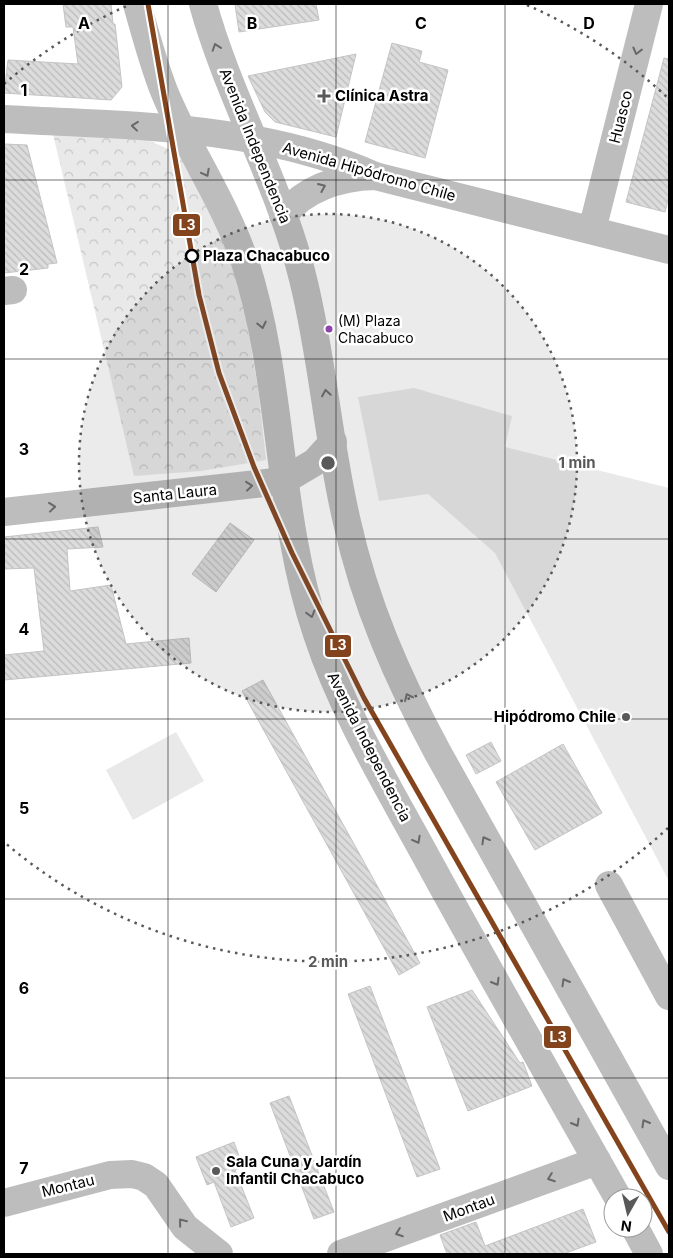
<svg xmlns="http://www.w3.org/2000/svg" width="673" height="1258" font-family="Inter,sans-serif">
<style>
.forest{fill:url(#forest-crowns)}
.pitch{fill:#e9e9e9}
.building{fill:url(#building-back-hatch);stroke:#c4c4c4}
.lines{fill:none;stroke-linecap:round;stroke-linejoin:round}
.minor{stroke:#bdbdbd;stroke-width:28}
.major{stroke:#bdbdbd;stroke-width:28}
.metro-1-casing{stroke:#fff;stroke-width:9}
.metro-1{stroke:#83441d;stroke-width:5}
.oneway{stroke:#686868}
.grid{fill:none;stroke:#000;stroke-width:1;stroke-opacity:0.55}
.ring{fill:none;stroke:#595959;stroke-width:2.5;stroke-dasharray:2.5 5}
.poi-dot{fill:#595959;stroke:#fff;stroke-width:2}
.stop-dot{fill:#fff;stroke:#000;stroke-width:2.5}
.bus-dot{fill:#8e44ad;stroke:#fff;stroke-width:2}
.labels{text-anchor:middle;stroke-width:5;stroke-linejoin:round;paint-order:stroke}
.bus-label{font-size:14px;fill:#000;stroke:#fff;text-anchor:start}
.poi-label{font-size:15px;font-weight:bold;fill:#000;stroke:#fff;text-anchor:start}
.street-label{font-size:15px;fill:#000;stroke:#fff}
.stop-label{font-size:15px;font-weight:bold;fill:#000;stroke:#fff;text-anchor:start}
.grid-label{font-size:16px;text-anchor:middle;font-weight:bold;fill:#000;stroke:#fff;stroke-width:5;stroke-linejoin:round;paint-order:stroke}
.centre{fill:#595959;stroke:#fff;stroke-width:2.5}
.ring-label{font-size:15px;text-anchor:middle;font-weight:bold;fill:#595959;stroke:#fff;stroke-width:5;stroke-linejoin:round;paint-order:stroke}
.line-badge{stroke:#fff;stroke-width:2}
.badge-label{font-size:14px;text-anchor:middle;font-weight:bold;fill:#fff}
</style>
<defs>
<pattern id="forest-crowns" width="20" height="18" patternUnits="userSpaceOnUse" patternTransform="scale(1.25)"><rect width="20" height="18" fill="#e9e9e9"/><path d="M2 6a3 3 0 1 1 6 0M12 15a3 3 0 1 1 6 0" fill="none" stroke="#c6c6c6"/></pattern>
<pattern id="building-back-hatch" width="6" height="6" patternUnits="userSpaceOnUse" patternTransform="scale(1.25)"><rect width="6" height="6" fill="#dcdcdc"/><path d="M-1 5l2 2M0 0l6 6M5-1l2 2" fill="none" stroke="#bbb"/></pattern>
</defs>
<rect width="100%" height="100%" fill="#fff"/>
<path class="forest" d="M52 130 134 134 180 154 215 220 242 293 258 389 266 460 201 471 134 476Z"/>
<path class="pitch" d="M414 388 512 416 505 447 669 488V881L495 553 428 494 379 501 358 397Z
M176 732 204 781 133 820 106 770Z"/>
<path class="building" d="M63 4H111L113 24H115L122 87 111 100 4 93 8 60 78 64 73 27H66Z
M235 4H316L319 20 239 32Z
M392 43 422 51 419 62 448 70 425 158 365 142Z
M356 54 336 137 275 122 265 112 248 76Z
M664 58 669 59V196L665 212 626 202Z
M4 144 27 145 57 263 48 264V268L4 273Z
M230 523 254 540 216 592 192 574Z
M98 527 103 547 67 549 70 591 111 585 126 644 189 638 191 663 4 680V655L44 651 34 568 4 569V537Z
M263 680 420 963 399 975 242 691Z
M491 742 501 761 476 774 466 755Z
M563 744 602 813 535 850 496 782Z
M370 986 440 1169 417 1177 348 994Z
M472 990 520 1063 523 1062 532 1086 468 1111 427 1007Z
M289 1096 334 1212 314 1219 270 1103Z
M234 1142 243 1167 235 1170 254 1218 231 1227 214 1182 207 1185 196 1157Z
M583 1209 596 1242 563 1254H447L440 1235 476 1222 485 1246Z"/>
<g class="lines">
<path class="minor" d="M4 119C127 126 260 124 375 176L669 250
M592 230 649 4
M4 291 13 290
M4 512 283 481 315 462 333 442
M609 885 669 996
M4 1203 110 1175 132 1174 144 1177 156 1185 185 1227 219 1254
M341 1254 597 1161"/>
<path class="major" d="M137 4C145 33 153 63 164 91 188 150 225 202 245 262 284 383 276 513 317 634 342 710 384 780 423 851 486 967 553 1082 618 1198
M203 4C229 98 280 184 303 279 323 359 328 442 347 522 365 604 398 679 438 753L669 1166
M283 215C307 187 340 177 375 176
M635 1228 649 1254"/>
<g class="metro-1-casing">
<path id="metro-1" d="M148 4 199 295 219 373 254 467 292 553 364 698 669 1232"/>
</g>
<use href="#metro-1" class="metro-1"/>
</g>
<defs><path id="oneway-chevron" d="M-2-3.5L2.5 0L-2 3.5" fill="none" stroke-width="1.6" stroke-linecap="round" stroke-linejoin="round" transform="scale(1.25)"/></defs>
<g class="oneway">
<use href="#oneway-chevron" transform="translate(216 47) rotate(-109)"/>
<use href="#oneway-chevron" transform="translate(637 51) rotate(104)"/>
<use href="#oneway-chevron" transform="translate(135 126) rotate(-174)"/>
<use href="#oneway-chevron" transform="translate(206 173) rotate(62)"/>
<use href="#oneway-chevron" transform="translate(322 187) rotate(-23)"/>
<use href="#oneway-chevron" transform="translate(262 325) rotate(78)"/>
<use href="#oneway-chevron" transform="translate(326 393) rotate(-99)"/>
<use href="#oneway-chevron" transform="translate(249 486) rotate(-6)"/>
<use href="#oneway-chevron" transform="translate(52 507) rotate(-6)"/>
<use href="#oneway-chevron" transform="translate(311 614) rotate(75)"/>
<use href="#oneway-chevron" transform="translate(408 697) rotate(-115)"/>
<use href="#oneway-chevron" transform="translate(417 840) rotate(61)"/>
<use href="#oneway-chevron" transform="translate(485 840) rotate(-119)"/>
<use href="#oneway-chevron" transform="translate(496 982) rotate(60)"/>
<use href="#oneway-chevron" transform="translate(565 982) rotate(-120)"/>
<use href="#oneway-chevron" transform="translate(576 1123) rotate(60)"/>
<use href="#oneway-chevron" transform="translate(645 1123) rotate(-120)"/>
<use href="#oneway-chevron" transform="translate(551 1178) rotate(160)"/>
<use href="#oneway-chevron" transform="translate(182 1222) rotate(-129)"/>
<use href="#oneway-chevron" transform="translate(399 1233) rotate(160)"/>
</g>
<path class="grid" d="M168 4V1254M336 4V1254M505 4V1254M4 180H669M4 359H669M4 539H669M4 719H669M4 899H669M4 1078H669"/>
<circle cx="328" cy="463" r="249" fill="#595959" fill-opacity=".12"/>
<g class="ring">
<circle cx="328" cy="463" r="249"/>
<path d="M668 828A499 499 0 0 1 4 842M4 84A499 499 0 0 1 129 5M527 5A499 499 0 0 1 668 98"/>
</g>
<g class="poi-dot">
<path d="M321.5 88.5h5v5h5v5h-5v5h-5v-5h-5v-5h5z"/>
<circle cx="626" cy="717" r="5"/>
<circle cx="216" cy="1171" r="5"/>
</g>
<circle class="stop-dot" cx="192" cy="256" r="6"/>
<circle class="bus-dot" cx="329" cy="329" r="4.5"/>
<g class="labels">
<g class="bus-label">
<text x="338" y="326">(M) Plaza<tspan x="338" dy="17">Chacabuco</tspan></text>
</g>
<g class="poi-label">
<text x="335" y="101">Clínica Astra</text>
<text x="616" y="722" text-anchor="end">Hipódromo Chile</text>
<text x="226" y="1167">Sala Cuna y Jardín<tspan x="226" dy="17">Infantil Chacabuco</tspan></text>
</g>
<g class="street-label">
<text transform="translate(621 117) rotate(-76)" y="5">Huasco</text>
<text transform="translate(255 146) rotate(68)" y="5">Avenida Independencia</text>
<text transform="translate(369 172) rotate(16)" y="5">Avenida Hipódromo Chile</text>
<text transform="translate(175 494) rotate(-6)" y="5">Santa Laura</text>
<text transform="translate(369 747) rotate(63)" y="5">Avenida Independencia</text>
<text transform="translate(68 1186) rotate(-14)" y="5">Montau</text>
<text transform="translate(469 1208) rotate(-20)" y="5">Montau</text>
</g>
<g class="stop-label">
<text x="203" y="261">Plaza Chacabuco</text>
</g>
</g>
<g class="grid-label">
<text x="84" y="29">A</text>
<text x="252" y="29">B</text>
<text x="421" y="29">C</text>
<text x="589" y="29">D</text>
<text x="24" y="96">1</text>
<text x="24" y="275">2</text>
<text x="24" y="455">3</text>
<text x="24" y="635">4</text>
<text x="24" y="814">5</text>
<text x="24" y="994">6</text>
<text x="24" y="1174">7</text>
</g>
<circle cx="328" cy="463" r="8" class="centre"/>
<g class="ring-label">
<text x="577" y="468">1 min</text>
<text x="328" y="967">2 min</text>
</g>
<g class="line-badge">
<rect x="172" y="213" width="29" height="24" rx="5" fill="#83441d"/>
<rect x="324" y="634" width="28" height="24" rx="5" fill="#83441d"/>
<rect x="543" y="1025" width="29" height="24" rx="5" fill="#83441d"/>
</g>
<g class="badge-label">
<text x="187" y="230">L3</text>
<text x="338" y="650">L3</text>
<text x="558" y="1042">L3</text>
</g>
<rect width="673" height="1258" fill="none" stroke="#000000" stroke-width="10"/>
<g transform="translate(628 1213) rotate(188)"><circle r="24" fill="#ffffff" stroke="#999999"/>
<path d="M0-4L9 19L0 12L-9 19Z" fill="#595959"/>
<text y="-8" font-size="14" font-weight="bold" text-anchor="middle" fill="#000000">N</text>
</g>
</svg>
